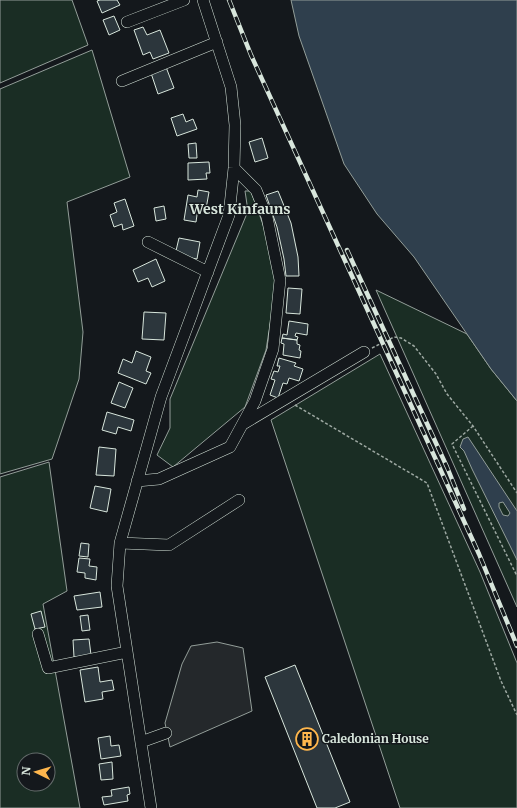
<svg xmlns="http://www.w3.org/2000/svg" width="517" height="808" font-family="Merriweather,serif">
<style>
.green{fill:#1a2d24;stroke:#939e99;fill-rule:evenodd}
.parking{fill:#24282b;stroke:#939e99}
.water{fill:#2f3f4d;stroke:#939e99;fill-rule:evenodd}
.building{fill:#2c363c;stroke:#d8e6dc}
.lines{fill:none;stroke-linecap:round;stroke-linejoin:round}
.minor-casing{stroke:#d8e6dc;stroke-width:12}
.path{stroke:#9da8a2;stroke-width:1.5;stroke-dasharray:3 2;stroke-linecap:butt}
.minor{stroke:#14181c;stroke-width:11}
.rail-casing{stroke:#d8e6dc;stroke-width:4.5}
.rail{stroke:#14181c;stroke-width:3;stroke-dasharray:9;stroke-linecap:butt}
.labels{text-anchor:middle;stroke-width:3;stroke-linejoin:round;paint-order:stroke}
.poi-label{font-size:12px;font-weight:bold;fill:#d8e6dc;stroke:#14181c;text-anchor:start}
.quarter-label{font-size:14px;font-weight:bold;fill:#d8e6dc;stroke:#14181c}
</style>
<rect width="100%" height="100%" fill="#14181c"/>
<path class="green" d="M0 0H72L88 45 0 83Z
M92 50 130 177 67 202 83 332 79 379 52 459 0 474V89Z
M245 191H251L272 250 276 287 266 350 245 407 173 467 157 455 170 428V399L248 211Z
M376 290 467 334 491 369 517 401V607Z
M380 354 480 572 517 663V808H400L271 420Z
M49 462 67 591 43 604 80 808H0V477ZM24 760H48V784H24Z"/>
<path class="parking" d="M217 642 243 648 252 711 170 747 165 723 182 664 191 646Z"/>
<path class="water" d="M291 0H517V401L491 369 414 257 377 214 344 164 299 36Z
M468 437 517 511V560L472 469 464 451 460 447 463 439ZM503 502 510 513 508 516 503 515 499 507V503Z"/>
<path class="building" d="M100 0H117L120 5 102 13 97 1Z
M114 16 120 30 109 35 103 20Z
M143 27 147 35 160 30 169 53 153 59 150 52 143 55 134 30Z
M166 67 174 88 158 94 151 73Z
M183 114 186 122 193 119 197 129 177 136 171 118Z
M262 138 268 158 255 162 249 142Z
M196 143 197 158H189L188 144Z
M209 162 210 173H206L207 179 188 180V163Z
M198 190 209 192 206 209 198 208 196 222 184 220 188 195 197 197Z
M278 191 291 223 298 257 299 276H286L284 259 277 227 266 195Z
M125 199 134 226 123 230 122 224 114 227 110 215 117 212 114 203Z
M164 206 166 219 156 221 154 208Z
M179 238 200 242 197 259 175 255Z
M156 259 165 281 152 287 148 278 138 282 133 270Z
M288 288 302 289 300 314 286 313Z
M144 312 166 313 164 340 142 339Z
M289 321 308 324 307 335 296 333 295 336 298 337 297 340 282 338 283 334 287 335Z
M282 338 297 340V344L300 345 299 350 301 351 300 358 283 355 284 344 281 343Z
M136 351 151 357 146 371 151 373 146 384 118 373 123 359 132 363Z
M279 358 296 363 294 366 303 369 299 381 289 378 287 384 283 383 278 398 270 395 275 380 271 379 274 371 278 372 280 366H277Z
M119 382 133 388 125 408 111 403Z
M107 412 134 420 131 431 118 427 116 434 102 430Z
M99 447 116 449 114 476 96 475Z
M95 486 111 489 107 512 90 508Z
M81 543 89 544 88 557 79 556Z
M79 558 90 559 89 566 97 567 96 580 85 578V573L77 572Z
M100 592 102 607 77 610 74 596Z
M41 611 45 627 35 629 31 614Z
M88 615 90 630 82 631 80 616Z
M89 639 91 655 74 657 73 640Z
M295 665 350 802 335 808H317L265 677Z
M98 667 100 682 112 680 114 690 102 692 103 699 85 702 80 670Z
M110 736 111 746 119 745 121 756 101 759 98 738Z
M112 762 113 779 101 780 99 764Z
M129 787 130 794 127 795 128 801 104 805 102 797 112 796 111 790Z"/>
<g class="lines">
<g class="minor-casing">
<path id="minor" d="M127 22 184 0
M122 81 217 42
M148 242 208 272
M243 424 364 352
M137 481 159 479 230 447 255 401 273 349 280 280 267 217 256 190 234 168
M120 543 169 545 239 500
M38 634 48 668 127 652
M141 742 166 733
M151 808 117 586 120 543 161 397 229 215 234 168 235 125 231 87 203 0"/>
</g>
<path class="path" d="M372 348 394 337 401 338 414 346 436 374 447 394 473 426 517 493
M295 405 427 483 501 681 517 715
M473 426 452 444 517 576"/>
<use href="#minor" class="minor"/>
<g class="rail-casing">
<path id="rail" d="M229 0 251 55 479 554 517 646
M347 250 447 467 464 509"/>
</g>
<use href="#rail" class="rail"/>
</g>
<defs>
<g id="building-ring" transform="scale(1.15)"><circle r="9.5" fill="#14181c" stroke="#ffb74d" stroke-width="1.5"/><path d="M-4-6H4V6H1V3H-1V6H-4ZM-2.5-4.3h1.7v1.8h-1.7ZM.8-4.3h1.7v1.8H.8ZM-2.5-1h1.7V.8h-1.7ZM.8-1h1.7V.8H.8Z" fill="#ffb74d"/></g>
</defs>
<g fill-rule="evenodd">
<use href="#building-ring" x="307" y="739"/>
</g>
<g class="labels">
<g class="poi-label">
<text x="322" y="743">Caledonian House</text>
</g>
<g class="quarter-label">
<text x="240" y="214">West Kinfauns</text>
</g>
</g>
<g transform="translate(36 772) rotate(275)"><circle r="19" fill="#14181c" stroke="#626a69"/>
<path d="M0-3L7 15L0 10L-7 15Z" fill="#ffb74d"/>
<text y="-6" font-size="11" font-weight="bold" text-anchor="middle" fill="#d8e6dc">N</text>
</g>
</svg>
